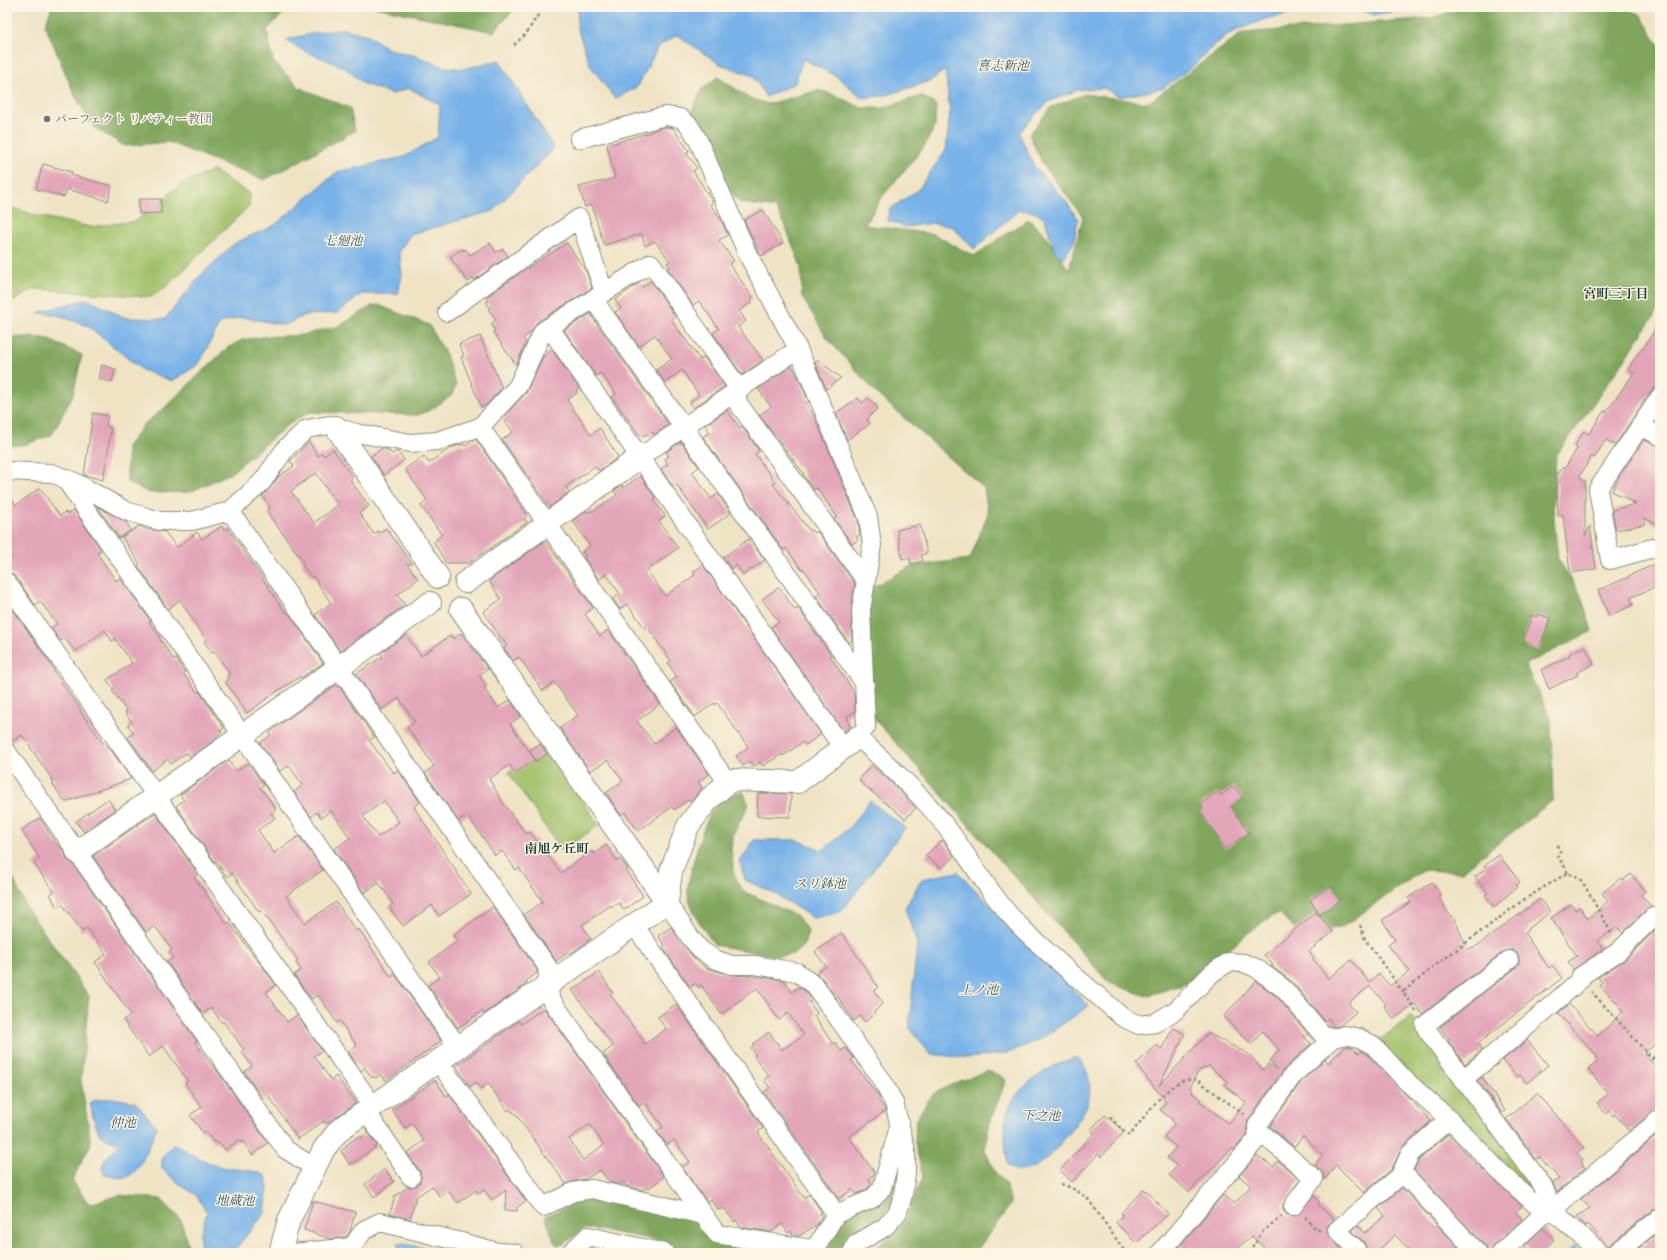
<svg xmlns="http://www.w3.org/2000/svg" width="1667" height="1260" font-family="'Libre Caslon Text','Noto Serif JP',serif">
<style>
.green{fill:#9fbf68;stroke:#5f7e4e}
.forest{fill:#7fa65c;stroke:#4f7248}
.water{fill:#78b2e9;stroke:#4c788e}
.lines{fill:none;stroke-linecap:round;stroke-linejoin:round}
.stream{stroke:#78b2e9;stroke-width:5}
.building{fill:#e3a6b9;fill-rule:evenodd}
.street-casing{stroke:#87907c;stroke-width:20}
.secondary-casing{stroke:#87907c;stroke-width:24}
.path{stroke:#87907c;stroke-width:2.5;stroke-dasharray:3 3;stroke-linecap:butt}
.street{stroke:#fff;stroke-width:18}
.secondary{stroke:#fff;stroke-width:22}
.worship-dot{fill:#6b7280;stroke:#fcf5e5;stroke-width:1.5}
.labels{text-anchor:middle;stroke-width:3;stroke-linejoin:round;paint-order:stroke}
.worship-label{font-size:12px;fill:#5b616d;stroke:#fcf5e5;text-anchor:start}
.water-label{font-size:13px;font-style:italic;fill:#355a61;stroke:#fcf5e5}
.neighbourhood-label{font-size:13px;font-weight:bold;fill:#1f3d34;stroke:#fcf5e5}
</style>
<rect width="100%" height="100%" fill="#fcf5e5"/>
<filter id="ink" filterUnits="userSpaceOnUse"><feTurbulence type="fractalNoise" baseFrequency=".025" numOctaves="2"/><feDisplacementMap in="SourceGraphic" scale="8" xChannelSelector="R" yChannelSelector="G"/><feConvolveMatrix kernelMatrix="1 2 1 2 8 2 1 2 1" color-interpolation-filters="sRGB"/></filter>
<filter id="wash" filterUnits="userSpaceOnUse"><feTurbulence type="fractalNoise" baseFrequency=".012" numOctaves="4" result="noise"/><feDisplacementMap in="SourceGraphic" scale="16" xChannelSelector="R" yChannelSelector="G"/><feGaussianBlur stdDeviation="0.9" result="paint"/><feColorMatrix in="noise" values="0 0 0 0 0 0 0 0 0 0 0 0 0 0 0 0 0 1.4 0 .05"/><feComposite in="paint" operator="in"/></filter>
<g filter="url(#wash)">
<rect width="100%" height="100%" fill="#efe3c4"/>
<path class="green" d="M213 170 250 194 249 206 165 288 151 297 34 289 7 305V206L34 215 90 227 136 221 180 185Z
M545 748 599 825 562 851 508 772Z
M1411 1016 1534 1181 1528 1191 1377 1042Z"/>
<path class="forest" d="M52 7H290L267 30 273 61 300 88 350 108 355 131 264 180 168 142 125 146 94 128 75 96 45 25Z
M375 7H513V10L494 32Z
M1465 7H1619L1640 14 1660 47V307L1623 362 1556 456 1553 509 1558 559 1580 593 1592 631 1525 665 1551 718 1553 800 1462 872 1423 870 1341 928 1296 931 1280 913 1271 916 1243 937 1195 981 1146 996 1109 983 870 714 867 590 912 566 970 559 988 514 984 488 878 395 827 338 802 297 801 267 787 230 776 208 740 203 718 176 690 115 702 89 718 77 749 98 768 104 819 90 839 97 862 108H882L922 96 936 105 935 126 924 147 882 197 865 225 933 234 974 256 1028 219 1044 233 1069 270 1083 217 1043 164 1029 135 1050 108 1085 94 1148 103 1242 33 1431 18Z
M378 305 429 325 446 355 456 385 451 396 430 410 418 415 310 412 291 422 231 473 190 492 150 493 127 482V447L144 424 163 409 227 348 242 340 262 337 303 335 339 326 372 306Z
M25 337 45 338 82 355 73 395 52 435 24 445 7 446V338Z
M743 791 749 805 734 833 731 848 734 875 743 891 797 916 808 931 804 945 794 954 774 956 715 945C704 930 691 913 688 894 686 881 705 817 714 807 721 798 732 795 743 791Z
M7 865 26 907 89 996 81 1080 91 1144 72 1180 89 1204 120 1195 161 1199 181 1220 190 1253H7Z
M987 1071 999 1075 1006 1080 990 1122 985 1150 993 1169 1006 1185 1011 1204 975 1253H870L903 1223 923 1177 915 1143 916 1119 933 1094 955 1083Z
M894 1173 898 1177 891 1205 878 1223 847 1253H819L844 1219Z
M581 1201H603L687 1216 781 1253H683L655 1240 595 1229H584L564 1244 557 1245 554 1241 545 1216Z"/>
<path class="water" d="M578 7H1319L1265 19 1228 34 1209 50 1191 68 1162 89 1119 97 1104 88 1078 90 1050 101 1033 117 1019 133 1034 166 1065 200 1078 219 1074 242 1063 259 1055 251 1044 217 1031 211 1019 210 974 249 953 227 932 223 906 227 887 220 890 209 918 190 946 150 950 112 945 70 930 81 887 95 863 98 836 76 803 59 795 83 766 97 753 76 720 64 677 35 658 47 638 86 615 99 590 65 577 28Z
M1352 7H1412L1375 15Z
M343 29 368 35 388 49 416 56 444 67 463 69 499 60 554 148 493 211 411 234 399 251 402 275 398 294H362L338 313 305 315 285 325 242 317 220 323 199 364 172 381 142 370 88 326 58 315 37 313 86 299 126 318 165 319 200 276 235 243 275 225 337 172 404 157 438 137 440 105 409 88 392 94 364 84 344 67 302 50 286 40 314 33Z
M870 801 905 828 841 912 813 918 772 892 745 880 740 862 754 840H796L823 850 850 827Z
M958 872 1089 1006 1042 1038 1008 1053 969 1058 930 1054 909 1027 917 943 905 908 922 879Z
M1077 1057C1089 1066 1092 1087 1088 1102 1085 1114 1057 1150 1047 1158 1040 1164 1029 1172 1019 1171 1016 1171 1011 1168 1008 1166 1005 1149 1003 1127 1008 1111 1016 1085 1053 1064 1077 1057Z
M112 1098 135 1102 157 1127C152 1139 141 1170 129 1176 121 1179 113 1177 105 1175L102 1169 105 1159 119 1145 100 1135 94 1121 90 1103 95 1100Z
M174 1144C187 1151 200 1160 215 1165 233 1171 248 1167 266 1176L268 1188 265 1213 232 1253H200V1235L207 1212 196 1195 182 1186 162 1169V1157Z
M399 1243 442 1251 444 1253H395Z"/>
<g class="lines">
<path class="stream" d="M1570 1253 1574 1248"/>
</g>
<g id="blocks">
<path class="building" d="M666 127 673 128 689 151 686 153 697 168 693 171 713 202 710 204 721 220 728 235 719 240 734 261 729 264 753 298 750 300 752 302 739 311 746 321 738 327 763 360 742 375 713 333 719 329 699 301 693 305 668 269 670 267 667 263 670 261 655 241 645 246 642 234 604 245 592 205 585 207 579 187 615 178 607 145 651 132 656 129Z
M43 164 72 172 71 175 112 186 108 201 67 189 64 197 36 189Z
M139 199H161V213L139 214Z
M763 210 783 243 761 256 744 220Z
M490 243 496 252 503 249 508 256 474 280 473 278 468 282 450 257 462 249 463 251 466 249 470 255Z
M567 243 587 273 592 288 537 322 531 332 523 338 526 342 516 365 493 332 495 331 491 324 496 320 488 309 490 308 486 302 489 301 486 297 520 273Z
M651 281 675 316 671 319 700 360 704 357 725 386 693 408 690 402 699 395 682 370 665 383 656 370 672 359 655 335 639 346 615 312 621 308 615 300 639 283 642 287Z
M590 314 669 425 654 435 653 432 648 436 646 434 641 437 612 397 616 394 601 373 596 376 564 330Z
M1660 322V387L1655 388 1651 391 1615 445 1606 440 1594 458 1592 456 1579 477 1585 481V536L1590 526 1596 569 1570 573 1563 515H1558L1557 482 1554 480 1563 467 1565 468 1578 447 1575 445 1584 431 1589 434 1604 411 1606 412 1634 373 1628 369 1642 348 1643 349Z
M480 336 502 388 486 405 481 407 461 357 464 356 459 344Z
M552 350 579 388 576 391 577 393 567 400 591 435 600 428 618 457 599 471 595 466 566 487 569 492 550 507 502 440 513 432 503 418 526 393 543 357Z
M818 360 841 378 826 389 815 362Z
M102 365 115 369 112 382 99 379Z
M792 366 796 373 809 402 806 404 814 416 858 520 860 535 856 537 858 540 852 544 834 519 837 517 817 488 814 490 803 475 804 474 759 415 771 407 758 389Z
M858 398 862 403 868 398 878 408 867 419 870 424 847 440 836 413Z
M727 410 740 428 742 426 759 451 755 454 775 482 773 484 810 531 811 530 814 533 817 531 855 584 851 610 852 640 849 643 816 596 820 593 804 569 802 570 786 548 783 550 703 437 710 432 705 425Z
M93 413 108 416 106 426 110 427V430L111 431 103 480 84 475Z
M476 439 527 515 524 518 527 522 469 563H446L434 542 442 535 421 506 427 500 405 469 424 456 429 463 450 448 463 444 465 446Z
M1644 440 1660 446V526L1644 518 1646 524 1616 530 1612 510 1636 504 1612 491 1620 475Z
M309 442 318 456 322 453 324 456 333 449 353 477 350 480 369 506 359 513 374 534 378 531 379 533 386 528 412 564H407L418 579 397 595 405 605 340 651 315 615 331 603 313 576 311 577 301 563 303 561 268 514 270 513 268 510 270 508 262 496 270 488 278 477 294 466 290 461ZM316 473 338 505 314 523 291 491Z
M681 442 699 467 692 472 711 499 718 494 731 513 708 529 676 484 673 487 661 469 668 464 665 459 669 456 666 452Z
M382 448 388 450 392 454 397 451 404 460 384 475 371 456Z
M640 476 656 499 654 500 665 516 659 521 678 548 647 570 665 596 695 575 693 572 703 565 821 734 806 745 803 742 783 756 782 754 763 766 760 762 754 766 750 761 743 766 736 756 748 747 717 703 715 705 714 703 695 717 670 682 677 677 668 663 671 661 649 629 647 631 627 604 620 609 613 599 620 594 606 574 599 580 584 557 586 556 582 552 590 546 573 521 586 511 588 513 591 510 592 512 617 495 614 491 622 485 623 488Z
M40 488 60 516 65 512 67 514 74 510 101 550 97 553 116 581 120 578 151 621 149 622 160 637 159 638 174 660 176 659 185 672 183 673 197 692 199 691 224 728 220 731 221 733 216 736 218 738 190 757 187 752 171 764 168 759 152 771 128 737 134 733 128 725 132 722 125 713 127 711 112 691 114 690 107 680 132 663 115 639 112 641 105 630 75 652 65 638 60 641 51 628 57 624 40 601 35 605 16 577 12 574 7 573V563L13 558 7 549V492L16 505Z
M97 506 126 522 131 530 119 538Z
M920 525 927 553 921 555 923 561 911 564 909 557 902 559 897 530Z
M139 526 147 529 165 532 176 546 178 547 197 532 202 539 222 526 224 530 227 527 286 613 288 612 323 663 301 678 300 677 279 690 247 713 225 681 229 678 227 675 230 673 214 651 212 653 204 641 206 640 180 600 168 609 138 566 140 564 122 537Z
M749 539 765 560 743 575 736 565 731 569 723 557Z
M545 541 593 608 585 614 600 636 608 630 660 704 637 721 654 744 676 727 709 774 698 782 702 788 691 801 690 802 688 800 674 810 672 807 638 831 625 812 621 815 606 793 623 781 608 760 590 771 560 728 578 715 554 682 543 691 519 657 513 661 504 648 507 646 483 612 501 599 489 581Z
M1660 562V585L1632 597 1630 598 1633 605 1609 616 1598 590 1629 577 1628 576Z
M779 587 795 610 798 608 831 655 830 656 854 692 855 711 847 716 850 727 844 732 771 627 779 622 762 599Z
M7 601 54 669 53 670 81 710 80 711 100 739 110 751 111 750 131 779 65 802 52 783 54 782 22 735 11 742H7Z
M1538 614 1550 618 1539 651 1522 644 1532 615 1537 617Z
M461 633 488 669 479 675 487 686 484 688 498 708 510 700 521 716 510 724 535 760 515 773 510 765 489 779 502 801 526 834 530 832 561 873 592 851 594 854 606 845 617 861 620 859 628 869 626 870 643 896 624 910 619 903 612 907 611 905 582 925 591 939 570 954 569 952 556 961 524 914 543 902 519 868 516 870 502 851 495 855 467 815 458 821 425 773 434 766 407 727 415 722 399 698 382 710 356 674 383 656 380 653 406 635 421 656 451 635 453 639Z
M1585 646 1594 664 1576 673 1578 675 1549 689 1541 670 1570 656 1569 654Z
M336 685 338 687 339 686 374 737 369 740 393 773 398 770 420 802 414 807 471 894 439 916 432 905 403 926 389 907 393 904 379 883 364 893 334 849 350 838 331 810 321 818 317 812 311 817 294 792 303 785 289 766 280 771 260 743 271 735 269 733 286 720ZM384 801 399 822 378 837 363 816Z
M540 744 547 754 536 761 529 751Z
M228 760 236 771 248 763 264 785 260 787 276 809 271 813 275 818 258 830 274 853 299 836 323 870 286 896 305 923 336 902 356 931 359 929 391 977 395 974 441 1041 386 1081 381 1074 376 1078 374 1076 372 1078 365 1068 361 1071 348 1052 357 1046 340 1021 337 1023 318 995 311 999 294 975 301 970 296 962 298 960 261 910 259 912 232 873 227 877 216 861 215 862 176 806 184 800 180 795Z
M871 765 886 777 916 808 905 819 894 809 888 805 860 782 861 781 859 780Z
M1234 786 1243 798 1231 807 1249 833 1225 849 1200 811 1203 808 1200 805 1218 792 1221 795Z
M758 793 791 794 790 817 757 816Z
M108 799 115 810 84 832 76 822 78 820Z
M155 813 198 874 194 877 226 923 229 922 276 985 266 992 287 1022 297 1015 322 1051 314 1056 331 1080 336 1076 356 1103 326 1124 324 1121 298 1139 268 1095 263 1099 244 1072 252 1066 242 1052 244 1050 224 1022 222 1023 211 1008 203 1014 167 962 173 958 169 952 172 950 155 926 146 932 93 856Z
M40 818 57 845 58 844 65 853 67 859 72 863 197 1041 195 1042 212 1066 213 1065 268 1143 252 1155 243 1141 241 1143 239 1140 225 1150 220 1143 218 1144 216 1141 213 1142 205 1131 203 1133 190 1115 202 1107 185 1083 188 1081 163 1046 149 1057 123 1020 131 1015 95 962 106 954 87 928 82 931 62 904 57 908 50 894 54 892 34 864 40 859 21 830Z
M942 840 954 856 942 868 925 856Z
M1499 855 1520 882 1516 885 1517 887 1494 907 1485 895 1488 893 1475 877 1486 868 1484 866Z
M1631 874 1645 891 1641 895 1652 907 1646 910 1623 933 1617 927 1597 941 1603 949 1573 970 1568 962 1577 956 1551 918 1571 904 1575 910 1580 907 1588 919 1608 901 1602 893 1621 878 1623 880Z
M1432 882 1440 894 1438 896 1451 917 1453 916 1468 950 1472 947 1474 948 1540 899 1550 912 1528 929 1529 930 1525 933 1530 939 1529 940 1549 968 1552 965 1562 978 1478 1043 1482 1050 1465 1064 1448 1041 1450 1040 1440 1027 1516 968 1519 964V959L1518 954 1513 950H1508L1503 952 1422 1014 1415 1004 1394 1019 1384 1006 1386 1004 1370 986 1348 1003 1356 1012 1339 1026 1334 1027 1328 1018 1325 1021 1292 982 1271 966 1273 965 1264 955 1316 912 1333 932 1309 951 1314 958 1313 959 1328 979 1351 960 1369 982 1379 974 1390 986 1410 971 1388 945 1395 940 1382 920 1411 902 1408 898Z
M1332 886 1341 900 1320 915 1310 900Z
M493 907 537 970V973L526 981 527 984 484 1014 482 1011 458 1028 428 985 440 977 429 962 457 941 453 935Z
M1660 925V1040L1644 1053 1660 1072V1109L1653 1111 1629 1131 1615 1114 1613 1116 1610 1111 1606 1114 1597 1103 1608 1094 1588 1069 1598 1060 1596 1057 1597 1056 1558 1013 1569 1004 1598 1036 1623 1012 1620 1008 1621 1007 1599 985 1602 983 1598 977 1625 960Z
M671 927 693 957 706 968 732 975 754 976 784 980 792 992 799 987 807 993 812 1000 809 1002 817 1013 814 1016 833 1044 835 1042 841 1051 846 1048 854 1058 851 1060 880 1098 878 1100 885 1109V1111L849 1137 875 1173 869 1179 872 1184 866 1190 856 1194 852 1189 839 1199 764 1092 770 1088 764 1080 769 1076 754 1056 756 1055 751 1048 754 1045 753 1044 769 1032 782 1050 804 1035 788 1013 779 1020 757 988 721 1014 701 985 698 987 696 983 690 987 663 948 665 946 658 936Z
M842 933 878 987 874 991 883 1003 874 1012 875 1014 865 1022 860 1016 854 1021 838 997 836 998 824 980 816 973 826 966 815 952Z
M599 972 613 993 611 995 645 1044 666 1029 658 1017 676 1004 763 1128 758 1132 761 1137 804 1198 809 1194 822 1212 820 1213 822 1216 818 1224 799 1236H793L791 1231 788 1233 782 1224 771 1232 740 1227 736 1220 734 1222 724 1208 718 1210 710 1199 707 1202 682 1167 690 1162 674 1140 667 1145 657 1131 663 1127 645 1102 639 1106 603 1054 613 1046 572 990Z
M1256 981 1277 997 1308 1034 1304 1037 1311 1044 1284 1069 1248 1120 1247 1126V1135L1234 1150 1232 1148 1189 1192 1169 1175 1177 1166 1167 1158 1176 1147 1164 1137 1175 1124 1172 1121 1173 1120 1160 1110 1166 1102 1136 1064 1157 1045 1161 1050 1173 1028 1185 1034 1159 1086 1208 1033 1250 1055 1263 1070 1268 1064 1278 1070 1270 1061 1279 1050 1262 1031 1252 1044 1223 1017ZM1209 1066 1228 1082 1225 1086 1246 1102 1229 1124 1199 1101 1200 1099 1192 1093 1193 1091 1190 1088 1198 1071Z
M544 1008 664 1177 649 1188 648 1187 643 1190 626 1186 623 1182 620 1185 609 1182 600 1170 586 1179 582 1180 581 1179 566 1184 514 1112H512L510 1109 508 1111 488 1083 481 1089 476 1082 470 1087 456 1066 519 1021 521 1024ZM590 1124 604 1145 583 1160 569 1139Z
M1527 1040 1548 1065 1527 1083 1520 1075 1517 1077 1503 1060Z
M1346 1046 1353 1048 1359 1054 1362 1051 1367 1054 1431 1121 1403 1146 1391 1170 1364 1193 1336 1165 1324 1180V1174L1315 1165 1323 1155 1303 1136 1294 1147 1270 1126 1301 1082 1325 1059 1328 1063Z
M1482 1077 1505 1111 1502 1113 1478 1081Z
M435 1080 446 1096 449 1094 526 1201 517 1207V1211L505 1210 506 1190 492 1200 484 1190 478 1194 476 1190 458 1203 448 1191 440 1197 432 1186 416 1197 410 1219 390 1214 395 1196 408 1187 417 1186 420 1182 421 1177 420 1171 407 1153 424 1141 412 1123 405 1128 392 1110Z
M1537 1093 1584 1147 1577 1153 1583 1160 1581 1162 1585 1168 1557 1192 1553 1183 1559 1179 1540 1157 1536 1159 1506 1119Z
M1105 1115 1124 1132 1101 1157 1098 1154 1072 1182 1060 1170 1094 1133 1090 1130Z
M368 1133 377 1146 350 1165 341 1151 347 1146 346 1145 359 1136 360 1139Z
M1660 1133V1208L1653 1210 1608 1246 1588 1224 1586 1226 1577 1216 1590 1208 1581 1199Z
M1448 1134 1477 1165 1478 1164 1522 1206 1516 1212 1522 1219 1494 1245 1491 1253H1488L1486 1246 1414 1170 1419 1160Z
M1257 1155 1273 1167 1278 1161 1300 1180 1283 1204V1210L1286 1214 1291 1216 1297 1215 1313 1196 1320 1202 1318 1205 1334 1219 1327 1226V1233L1341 1249 1337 1253H1269L1252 1236 1233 1253H1174L1223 1195 1234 1204 1251 1186 1239 1176Z
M385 1169 394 1182 374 1197 365 1184Z
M1402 1188 1464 1253H1412L1395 1235 1375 1253H1365L1366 1247 1364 1242 1352 1231 1358 1225 1365 1233 1385 1216 1378 1208Z
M1143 1190 1147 1191 1168 1214 1136 1243 1116 1223 1123 1215 1121 1213Z
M313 1201 355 1212 350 1232 346 1237 331 1239 304 1230Z
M1543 1228 1554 1240 1540 1253H1530L1524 1246Z
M1660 1231V1253H1637L1635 1251Z"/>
</g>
</g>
<g filter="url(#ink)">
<use href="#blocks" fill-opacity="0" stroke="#87907c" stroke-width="1"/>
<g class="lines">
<g class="street-casing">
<path id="street" d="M579 139 665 116 680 118 689 125 698 140 748 255 798 349 868 517 872 545 861 610 866 727 858 737C889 766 922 795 947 828 971 860 990 895 1018 924 1050 957 1088 986 1122 1017L1139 1025 1155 1023 1176 1010 1212 973 1229 962 1244 963 1256 968 1284 989 1322 1034 1333 1038
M593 299 865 684
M447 312 579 218 604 292
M549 327 843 748
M1660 397 1598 489 1610 560 1660 546
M1640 426 1660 436
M480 427 728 783
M640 457 798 349
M7 471 51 473 75 482 126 511 160 521H192L230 511 262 482 286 448 307 429 329 425 356 433 411 443 437 441 480 427 518 386 543 331 651 263 735 383 738 403 866 581
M65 479 458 1047
M230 511 547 966 550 998 717 1234 811 1249 818 1244 836 1214 872 1199 882 1188 900 1123
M7 583 373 1106
M7 752 285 1149 315 1168
M667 902 690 937 701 950 714 959 732 965H755L797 972 815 986 882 1080 894 1103 906 1150V1172L903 1195 898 1212 885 1227 856 1244 852 1253
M634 925 836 1214
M1509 960 1425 1025 1427 1030 1543 1186 1552 1210
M438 1061 543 1207 573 1192 592 1189 703 1215
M1463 1079C1504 1047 1542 1014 1581 979V976L1618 952 1653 917
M366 1111 411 1177
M1258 1130 1314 1178 1293 1206
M1402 1172 1478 1253
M293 1253 352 1247 364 1230 380 1222 461 1242 497 1252 515 1253
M570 1253 588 1236 665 1253
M1160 1253 1258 1138 1257 1126 1293 1075 1333 1038 1345 1035 1359 1038 1373 1045 1405 1080 1450 1120 1498 1170 1537 1206 1552 1210 1600 1253
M1352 1253 1356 1249 1337 1230 1400 1176 1410 1154 1449 1119
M1501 1253 1539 1218 1552 1210 1660 1119
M1616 1253 1660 1218"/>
</g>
<g class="secondary-casing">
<path id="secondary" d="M336 427 438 577
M466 582 640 457
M461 609 667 902
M77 852 430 603
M280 1253 289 1220 324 1149 339 1130 667 902 671 871 688 826 708 800 731 780 798 782 858 737"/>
</g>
<path class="path" d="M514 45 526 34 543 7
M1557 845 1561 854 1558 857 1567 870V873
M1360 925 1365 939 1403 992
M1591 991 1660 1067
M1416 1011 1403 992 1432 968 1522 901 1567 873 1577 877 1582 881 1612 934
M1653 1058 1660 1051
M1110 1117 1126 1134 1130 1135C1144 1118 1162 1090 1182 1081 1187 1079 1192 1080 1197 1080L1245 1115
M1061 1184C1071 1187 1080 1192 1088 1199L1126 1253
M1305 1217 1317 1230H1321
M1249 1253 1263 1231 1282 1216"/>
<use href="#street" class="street"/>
<use href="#secondary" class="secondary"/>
</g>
</g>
<circle class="worship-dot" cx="47" cy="119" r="4"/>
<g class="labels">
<g class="worship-label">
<text x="55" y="123">パーフェクト リバティー教団</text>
</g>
<g class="water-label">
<text x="1003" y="70">喜志新池</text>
<text x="343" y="245">七廻池</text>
<text x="820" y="888">スリ鉢池</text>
<text x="979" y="994">上ノ池</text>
<text x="1041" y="1120">下之池</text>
<text x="123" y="1127">仲池</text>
<text x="235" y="1205">地蔵池</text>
</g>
<g class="neighbourhood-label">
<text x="1616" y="298">宮町三丁目</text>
<text x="557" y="853">南旭ケ丘町</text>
</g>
</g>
<rect width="1667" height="1260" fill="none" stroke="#fcf5e5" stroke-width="24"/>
</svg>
